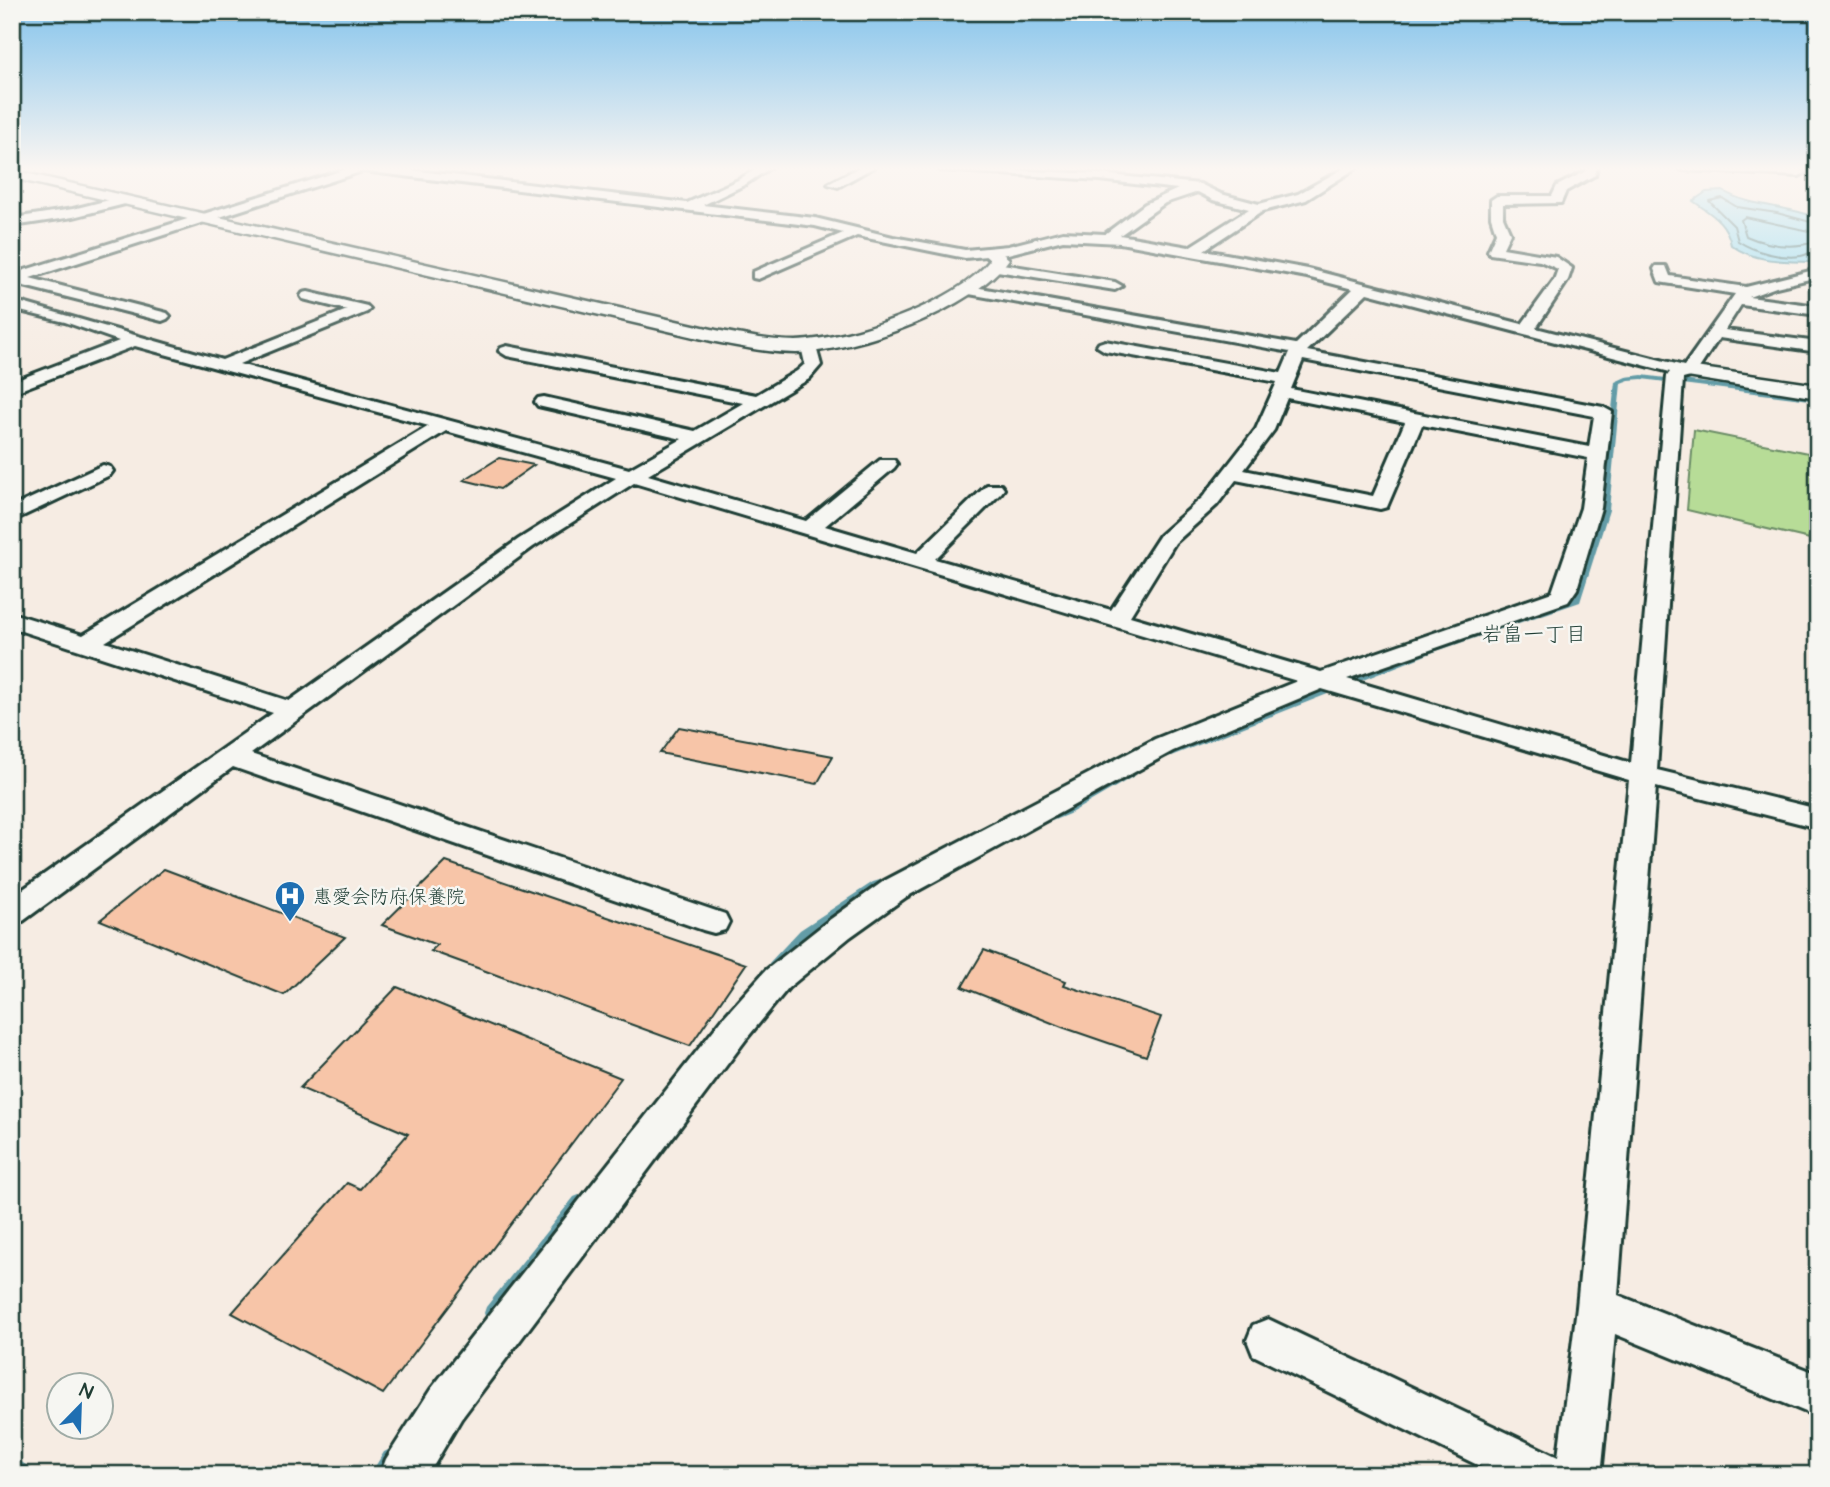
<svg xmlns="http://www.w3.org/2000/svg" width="1830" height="1487" font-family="'Architects Daughter','Klee One',sans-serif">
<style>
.green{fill:#b7dc97;stroke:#6b8c66;stroke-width:2}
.water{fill:#91dbf3;stroke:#639ca7;stroke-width:2}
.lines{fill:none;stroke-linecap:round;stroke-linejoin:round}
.shore{stroke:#4d7c80;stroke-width:2}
.stream{fill:#639ca7;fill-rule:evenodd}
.building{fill:#f7c5a8;stroke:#1f3d34;stroke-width:2}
.minor-casing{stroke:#1f3d34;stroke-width:6}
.tertiary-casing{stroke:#1f3d34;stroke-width:5}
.minor{fill:#f6f6f2;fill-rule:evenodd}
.tertiary{fill:#f6f6f2;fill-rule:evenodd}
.labels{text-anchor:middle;stroke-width:5;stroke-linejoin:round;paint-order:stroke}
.poi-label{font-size:19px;fill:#1f3d34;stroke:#f6f6f2;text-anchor:start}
.neighbourhood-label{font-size:21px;fill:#1f3d34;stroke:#f6f6f2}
</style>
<rect width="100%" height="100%" fill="#f6ece3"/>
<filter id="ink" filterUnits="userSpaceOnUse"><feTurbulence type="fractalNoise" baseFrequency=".0143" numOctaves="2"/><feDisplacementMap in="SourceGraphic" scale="14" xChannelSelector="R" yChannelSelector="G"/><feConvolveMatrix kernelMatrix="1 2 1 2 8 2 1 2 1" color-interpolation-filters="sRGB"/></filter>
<g filter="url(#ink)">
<path class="green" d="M1694 430 1818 455V541L1687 510Z"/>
<path class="water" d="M1723 191C1752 208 1787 205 1818 218V253L1811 262C1781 261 1755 262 1731 245 1727 222 1711 214 1693 201L1706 192Z"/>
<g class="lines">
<path class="shore" d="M1818 224 1777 213 1737 207 1722 198 1709 201 1734 226 1738 241C1755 252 1781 259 1801 256 1807 255 1812 251 1818 250
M1818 233 1745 217 1741 220 1746 236C1769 246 1794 249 1818 241"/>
<path class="stream" d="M1642 375 1818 397V401L1642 379 1629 380 1621 383 1609 510 1580 602 1431 653 1166 758H1158L1157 756 1158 754 1425 649 1573 598 1601 510 1615 382 1626 377Z
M1132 770 1136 771 1137 773 1136 775 1069 814 1042 825 1038 824 1036 821 1038 818 1061 808Z
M890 877 894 878 896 881 894 884 881 888 808 936 779 969 774 971 769 969 768 966 769 963 800 930 873 882Z
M579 1195 584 1197 587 1202 584 1207 498 1319 492 1321 486 1319 484 1313 486 1307 574 1197Z
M390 1449 396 1452 399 1458 390 1475H370L384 1452Z
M12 1456 32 1469 35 1475H12Z"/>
</g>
<path class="building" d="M499 458 534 465 500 489 464 480Z
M679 727 833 756 817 784 660 753Z
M446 862 746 964 690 1046 431 951 437 945 382 925Z
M164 869 345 937 284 995 100 920Z
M984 950 1066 981 1064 985 1161 1017 1146 1056 1062 1027 962 987Z
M397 987 621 1078 383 1394 232 1313 347 1183 360 1189 408 1134 300 1088Z"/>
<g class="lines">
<g class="minor-casing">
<path id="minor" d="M353 167H385L687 203 738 180 759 167H771L746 184 703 205 815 218 893 237 965 250 1008 246 1063 232 1105 234 1145 204 1178 189 1100 180 940 170 935 167 1100 174 1200 184 1221 194 1259 204 1298 194 1346 167H1358L1306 200 1263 211 1204 250 1308 269 1522 324 1554 280 1558 269 1540 261 1490 254 1488 251 1496 233 1491 217V200L1497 196H1552L1557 186 1586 171 1587 167H1597L1595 175 1566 191 1561 203 1503 204V217L1510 233 1503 248 1556 257 1572 268 1568 280 1536 328 1684 366 1735 294 1659 282 1654 269 1656 266H1666L1670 276 1746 287 1818 269V277L1776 287 1749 297 1818 306V315L1741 305 1725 330 1818 342V352L1719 338 1694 376 1683 379 1657 770 1818 809V828L1656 787 1618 1295 1818 1374V1417L1615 1334 1601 1475H1498L1253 1355 1247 1340 1253 1325 1268 1319 1558 1457 1577 1307 1629 780 1322 689 1173 751 906 897 850 937 788 988 747 1038 461 1419 428 1475H380L386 1459 431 1389 723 1018 766 970 828 921 884 881 1155 739 1297 681 634 483 533 547 251 754 725 914 729 922 725 930 714 933 703 930 233 767 23 921 12 924V897L273 713 12 628V613L83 635 429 426 135 346 12 393V382L119 341 65 322 12 309V300L222 360 347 310 303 299 301 296 303 293 308 292 367 306 370 309 367 312 239 364 629 469 682 439 538 406 535 402 538 398 544 397 695 431 743 403 507 356 499 351 501 348 507 346 756 395 797 371 805 364 801 346 809 341 815 343 821 365 809 379 648 475 806 521 880 460H894L897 464 894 468 825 526 917 553 987 485H1001L1004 489 1001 493 935 559 1111 610 1160 535 1203 497 1256 429 1277 382 1105 351 1097 346 1099 343 1105 341 1281 373 1290 352 969 294 964 293 962 290 964 287 969 286 1296 344 1353 289 1307 277 1120 243 1063 240 1008 254 965 258 857 236 758 279 753 278V272L843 233 815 226 363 171 30 278 167 313 170 316 167 319 162 321 12 283V274ZM1198 192 1213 200 1249 209 1189 247 1120 235 1165 203ZM1367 293 1670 372 1667 376 1631 763 1347 679 1568 602 1577 589 1601 508 1612 412 1603 407 1307 351ZM1303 360 1594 416 1589 447 1291 389ZM1287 398 1405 422 1373 496 1244 470 1274 430ZM1422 425 1588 458 1581 508 1552 592 1321 672 1130 616 1175 543 1217 505 1236 480 1380 509 1387 507ZM446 431 616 478 519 539 289 701 105 642Z
M860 167H874L838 187 828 184Z
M1677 167 1799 170 1805 173 1799 176 1683 170Z
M125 196 131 200 129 203 73 217 20 225 12 223V215L20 217 73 209Z
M996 263 1115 282 1122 286 1115 290 991 270V264Z
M103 465 110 467 113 471 110 475 12 521V507Z"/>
</g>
<g class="tertiary-casing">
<path id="tertiary" d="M12 170 716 330C742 335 769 341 796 341 850 339 956 304 990 260L982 253 985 249H997L1009 259C973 310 858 351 796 353 769 353 742 347 716 342L12 178Z
M1688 366 1818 385V398L1681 376 1677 372 1681 368Z"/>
</g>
<use href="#minor" class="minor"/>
<use href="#tertiary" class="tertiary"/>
</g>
</g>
<linearGradient id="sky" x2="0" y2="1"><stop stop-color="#85c4ec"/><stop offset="0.45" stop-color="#fbf6f2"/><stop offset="1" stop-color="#fbf6f2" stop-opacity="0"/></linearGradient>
<rect width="1830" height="375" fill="url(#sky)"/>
<defs>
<g id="hospital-pin" transform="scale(1.575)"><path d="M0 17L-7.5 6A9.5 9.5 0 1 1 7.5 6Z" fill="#1f6fb2" stroke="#f6f6f2"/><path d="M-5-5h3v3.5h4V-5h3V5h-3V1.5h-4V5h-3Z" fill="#fff"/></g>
</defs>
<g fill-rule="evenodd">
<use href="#hospital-pin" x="290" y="896"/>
</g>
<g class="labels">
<g class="poi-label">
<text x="313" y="903">惠愛会防府保養院</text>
</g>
<g class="neighbourhood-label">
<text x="1534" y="641">岩畠一丁目</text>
</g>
</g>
<rect width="1830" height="1487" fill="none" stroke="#f6f6f2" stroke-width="42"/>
<rect x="21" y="21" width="1788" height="1445" fill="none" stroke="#1f3d34" stroke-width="2.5" filter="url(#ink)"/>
<g transform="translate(80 1406) rotate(23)"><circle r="33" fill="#f6f6f2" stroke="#a0aca6" stroke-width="2"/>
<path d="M0-5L12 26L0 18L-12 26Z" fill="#1f6fb2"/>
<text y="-10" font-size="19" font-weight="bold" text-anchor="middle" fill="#1f3d34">N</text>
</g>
</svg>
